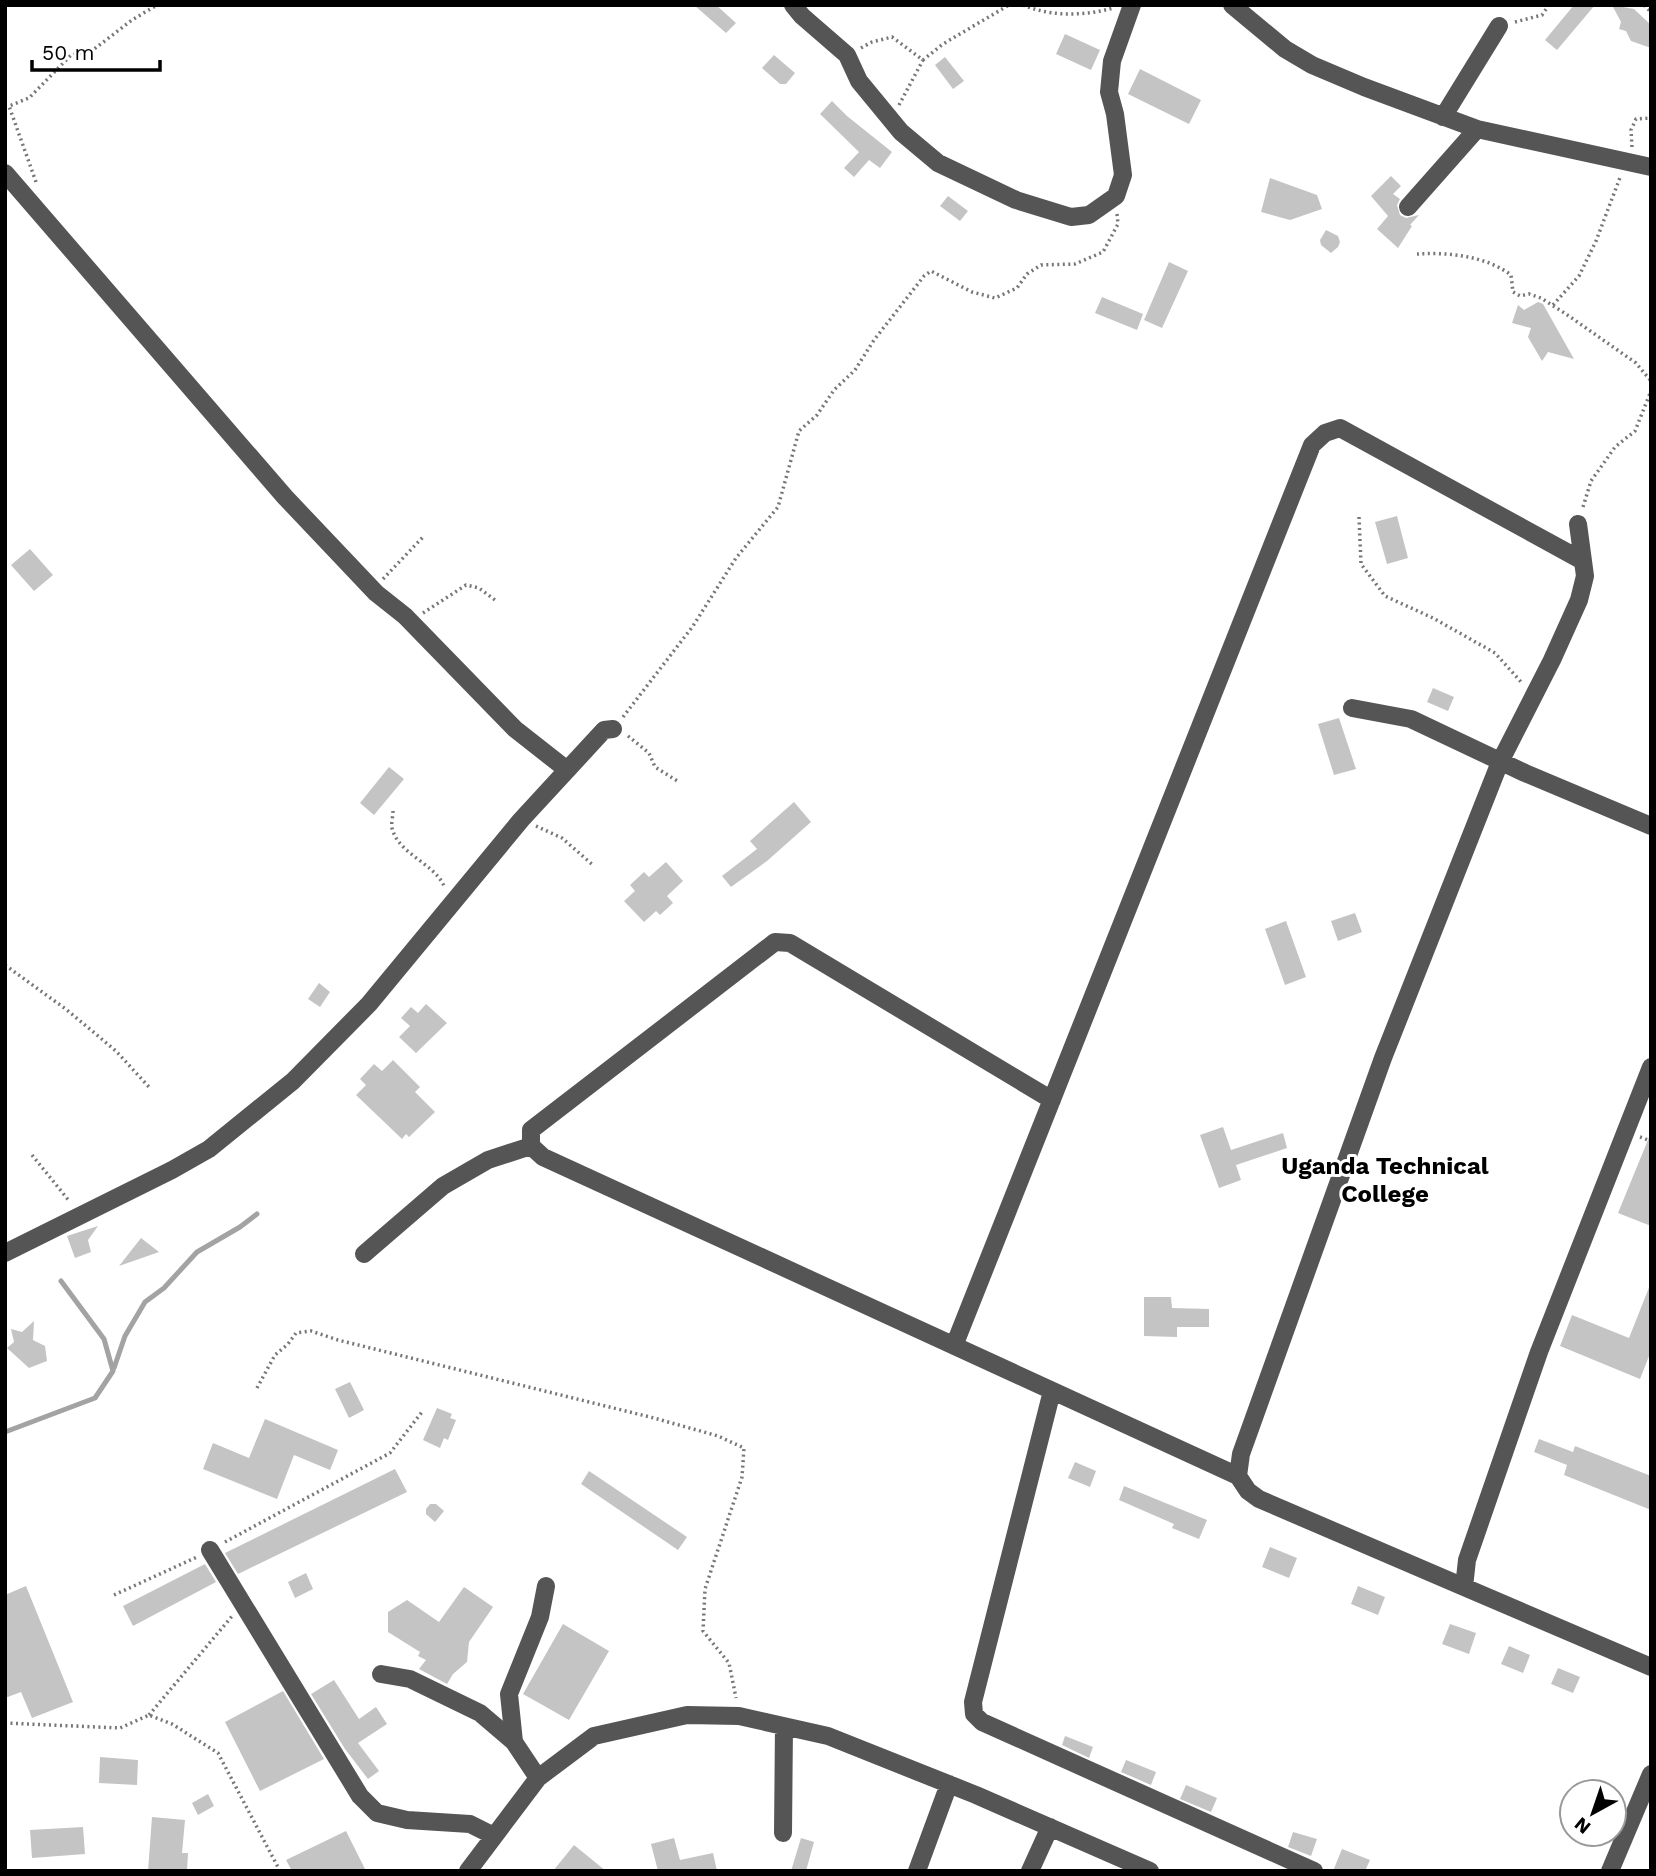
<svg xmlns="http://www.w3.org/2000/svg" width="1656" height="1876" font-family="'Work Sans',sans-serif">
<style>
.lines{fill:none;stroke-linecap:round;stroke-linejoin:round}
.stream{stroke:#a3a3a3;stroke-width:5}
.building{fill:#c4c4c4}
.path{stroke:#777;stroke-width:3.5;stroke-dasharray:2 3.5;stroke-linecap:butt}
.minor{stroke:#555;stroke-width:18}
.labels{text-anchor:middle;stroke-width:6;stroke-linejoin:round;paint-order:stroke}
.quarter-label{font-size:24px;font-weight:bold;fill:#000;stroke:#fff}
</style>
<rect width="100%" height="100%" fill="#fff"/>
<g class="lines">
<path class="stream" d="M114 1368 125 1336 145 1302 164 1288 197 1252 240 1227 257 1214
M5 1432 95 1398 113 1371 104 1339 61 1281"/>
</g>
<path class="building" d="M694 5H716L736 23 726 33Z
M1574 5H1595L1557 50 1545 40Z
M1612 5 1634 9 1651 25V48L1631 41 1626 31 1619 29 1621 22Z
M1065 34 1100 50 1091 70 1056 54Z
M774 55 795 73 786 84H780L762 68Z
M945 57 964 81 953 89 935 65Z
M1140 69 1201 100 1189 124 1128 94Z
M832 101 847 116 892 152 880 168 869 160 854 177 844 168 859 152 820 114Z
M1391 176 1401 186 1393 194 1400 199 1397 205 1400 215 1406 218 1419 215 1410 225 1412 226 1398 248 1377 229 1388 216 1371 196Z
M1270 178 1317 195 1322 209 1290 220 1261 212Z
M948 196 968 211 960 221 940 206Z
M1326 230 1338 236 1340 242 1338 247 1331 253 1321 245 1320 240Z
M1169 262 1188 271 1162 328 1144 320Z
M1102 297 1143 314 1137 330 1095 313Z
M1538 302 1543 304 1574 359 1548 352 1542 361 1528 337 1531 328 1512 323 1518 305 1524 310Z
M1397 516 1408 558 1387 564 1375 522Z
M30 549 53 575 34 591 11 565Z
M1433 688 1454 697 1448 711 1427 702Z
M1339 718 1356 769 1334 775 1318 724Z
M389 767 404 779 374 815 360 803Z
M794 802 811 822 767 861 731 887 722 876 757 849 750 841Z
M666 862 683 881 667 896 673 903 660 915 656 911 644 922 624 901 635 891 630 885 644 872 649 877Z
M1355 913 1362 932 1338 941 1331 921Z
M1286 921 1306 977 1285 985 1265 929Z
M319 983 330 992 320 1007 308 999Z
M426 1004 447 1023 416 1053 399 1037 410 1026 401 1018 411 1007 418 1013Z
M393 1060 420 1087 415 1092 435 1112 409 1137 406 1134 402 1139 356 1095 366 1085 360 1079 374 1064 382 1071Z
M1223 1127 1231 1150 1283 1133 1287 1148 1236 1165 1241 1180 1219 1188 1200 1135Z
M1650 1135H1651V1226L1618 1213Z
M98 1226 88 1240 91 1252 75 1258 67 1236Z
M141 1238 159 1252 119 1266Z
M1650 1285 1651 1351 1640 1379 1560 1346 1572 1315 1629 1338Z
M1144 1297H1171L1172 1308 1209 1309V1327H1177V1337L1144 1336Z
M34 1321 33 1340 45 1346 47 1361 29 1368 7 1348 14 1342 11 1329 22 1332Z
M350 1382 364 1410 349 1418 335 1389Z
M437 1408 452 1414 450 1418 456 1420 448 1440 444 1438 440 1448 423 1440Z
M265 1419 338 1450 330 1470 294 1455 277 1499 203 1469 213 1443 249 1458Z
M1539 1439 1573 1452 1575 1446 1651 1476V1510L1564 1475 1567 1465 1534 1452Z
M1075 1462 1096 1471 1090 1487 1068 1478Z
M395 1469 407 1492 238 1574 225 1553Z
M589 1471 687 1537 678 1550 581 1484Z
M1124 1486 1207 1520 1199 1539 1172 1528 1174 1524 1119 1500Z
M430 1504H436L444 1511 435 1522 426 1514V1509Z
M1270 1547 1297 1558 1289 1578 1262 1567Z
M205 1564 216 1582 133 1626 123 1606Z
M306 1573 313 1589 295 1598 288 1582Z
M26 1586 73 1702 32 1718 21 1692 5 1698V1595Z
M1358 1586 1385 1597 1378 1615 1351 1604Z
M464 1587 493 1607 469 1642 467 1662 453 1674 447 1684 419 1669 426 1660 418 1656 420 1652 388 1632V1612L407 1600 439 1622Z
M563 1624 609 1651 569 1720 523 1694Z
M1450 1624 1476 1633 1469 1654 1442 1644Z
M1509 1646 1530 1655 1523 1673 1501 1664Z
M1558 1668 1580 1677 1573 1693 1551 1684Z
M334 1680 359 1719 376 1707 387 1724 358 1743 379 1771 368 1779 345 1749 311 1694Z
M283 1691 324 1759 260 1791 225 1722Z
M1065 1736 1093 1747 1089 1758 1062 1745Z
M100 1757 138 1760 137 1785 99 1783Z
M1126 1760 1156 1772 1151 1785 1121 1772Z
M1186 1785 1217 1798 1211 1812 1180 1799Z
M208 1794 214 1806 198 1815 192 1803Z
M152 1817 185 1820 182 1853H188L187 1871H148Z
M83 1827 85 1854 32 1858 30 1830Z
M346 1831 366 1871H292L286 1860Z
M1293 1832 1317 1839 1311 1856 1288 1847Z
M674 1838 680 1860 713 1853 717 1871H658L651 1844Z
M801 1838 814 1842 806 1871H791Z
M574 1845 606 1871H553Z
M1342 1849 1370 1860 1365 1871H1333Z"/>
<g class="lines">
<path class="path" d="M1023 5C1052 17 1084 16 1113 8
M1644 5 1651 12
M1515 22 1542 15 1549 5
M861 48 872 42 892 37 923 60 943 44 1009 5
M899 105 923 60
M1632 147 1631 130 1636 119 1651 118
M36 182 9 106 29 98 71 55 93 50 132 20 157 5
M1417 254C1448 252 1486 256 1511 275L1513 292 1520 296 1529 294 1541 298 1566 314 1636 363 1651 381
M1553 305 1579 276 1596 241 1621 175
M1583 507 1591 481 1615 447 1635 431 1651 391
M1359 517 1361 564 1385 596 1433 618 1495 653 1522 683
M383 579 423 537
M423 613 466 585 479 588 495 600
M623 717 693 626 736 558 778 507 799 431 817 415 834 390 855 370 874 340 924 276 931 271 972 292 995 298 1017 288 1027 274 1041 265 1075 264 1103 252 1118 224 1117 214
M628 736 649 753 655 767 679 782
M393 811C393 816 391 824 392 828 398 854 434 863 444 886
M536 826 562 838 594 866
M5 965 67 1010 116 1051 149 1087
M1640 1137 1651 1141
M32 1155 70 1202
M257 1388 275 1355 288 1344 296 1333 311 1331 338 1340 654 1418 718 1436 744 1448 742 1477 705 1589 703 1631 729 1663 736 1698
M225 1542 390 1453 422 1412
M114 1595 197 1557
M149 1715 233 1615
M5 1723 120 1728 149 1715 172 1724 218 1753 280 1871"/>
<path class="minor" d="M793 5 802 16 847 55 859 81 901 132 938 163 1016 200 1071 217 1089 215 1116 196 1123 175 1115 114 1109 92 1112 61 1132 5
M1232 5 1285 49 1312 65 1364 87 1477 129 1651 167
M1443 117 1499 26
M5 173 285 497 376 593 405 616 515 729 566 769
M1408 207 1477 129
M1352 708 1411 719 1525 773 1651 826
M1651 1067 1539 1352 1467 1560 1464 1587 1651 1667
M1052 1100 790 943 775 942 531 1130V1146L543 1157 1238 1476
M5 1253 172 1170 209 1149 293 1081 369 1004 521 820 604 730 613 729
M364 1254 443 1186 488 1160 531 1146
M954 1346 1312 445 1325 433 1340 428 1583 561
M1052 1391 973 1702 974 1714 982 1722 1314 1871
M210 1550 360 1796 377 1813 407 1820 470 1824 494 1836
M1464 1587 1259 1499 1248 1491 1238 1476 1241 1454 1383 1058 1500 762 1552 660 1579 600 1585 576 1578 524
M381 1674 410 1679 480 1713 514 1742
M538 1778 514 1742 509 1694 540 1617 546 1586
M783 1833 784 1726
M468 1871 538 1778 594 1736 687 1715 739 1716 828 1736 976 1795 1150 1871
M917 1871 949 1784
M1030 1871 1050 1827
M1610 1871 1651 1774"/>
</g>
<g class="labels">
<g class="quarter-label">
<text x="1385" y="1174">Uganda Technical<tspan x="1385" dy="28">College</tspan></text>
</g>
</g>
<rect width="1656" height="1876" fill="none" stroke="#000000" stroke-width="14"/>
<g transform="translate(1593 1813) rotate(220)"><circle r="33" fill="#ffffff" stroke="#999999" stroke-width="2"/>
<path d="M0-5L12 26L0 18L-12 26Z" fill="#000000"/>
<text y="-10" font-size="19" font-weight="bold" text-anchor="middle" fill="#000000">N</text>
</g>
<path d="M32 60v10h128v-10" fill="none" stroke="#000000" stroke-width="3.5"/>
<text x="42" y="60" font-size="21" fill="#000000" stroke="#ffffff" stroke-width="5" paint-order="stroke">50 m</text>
</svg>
